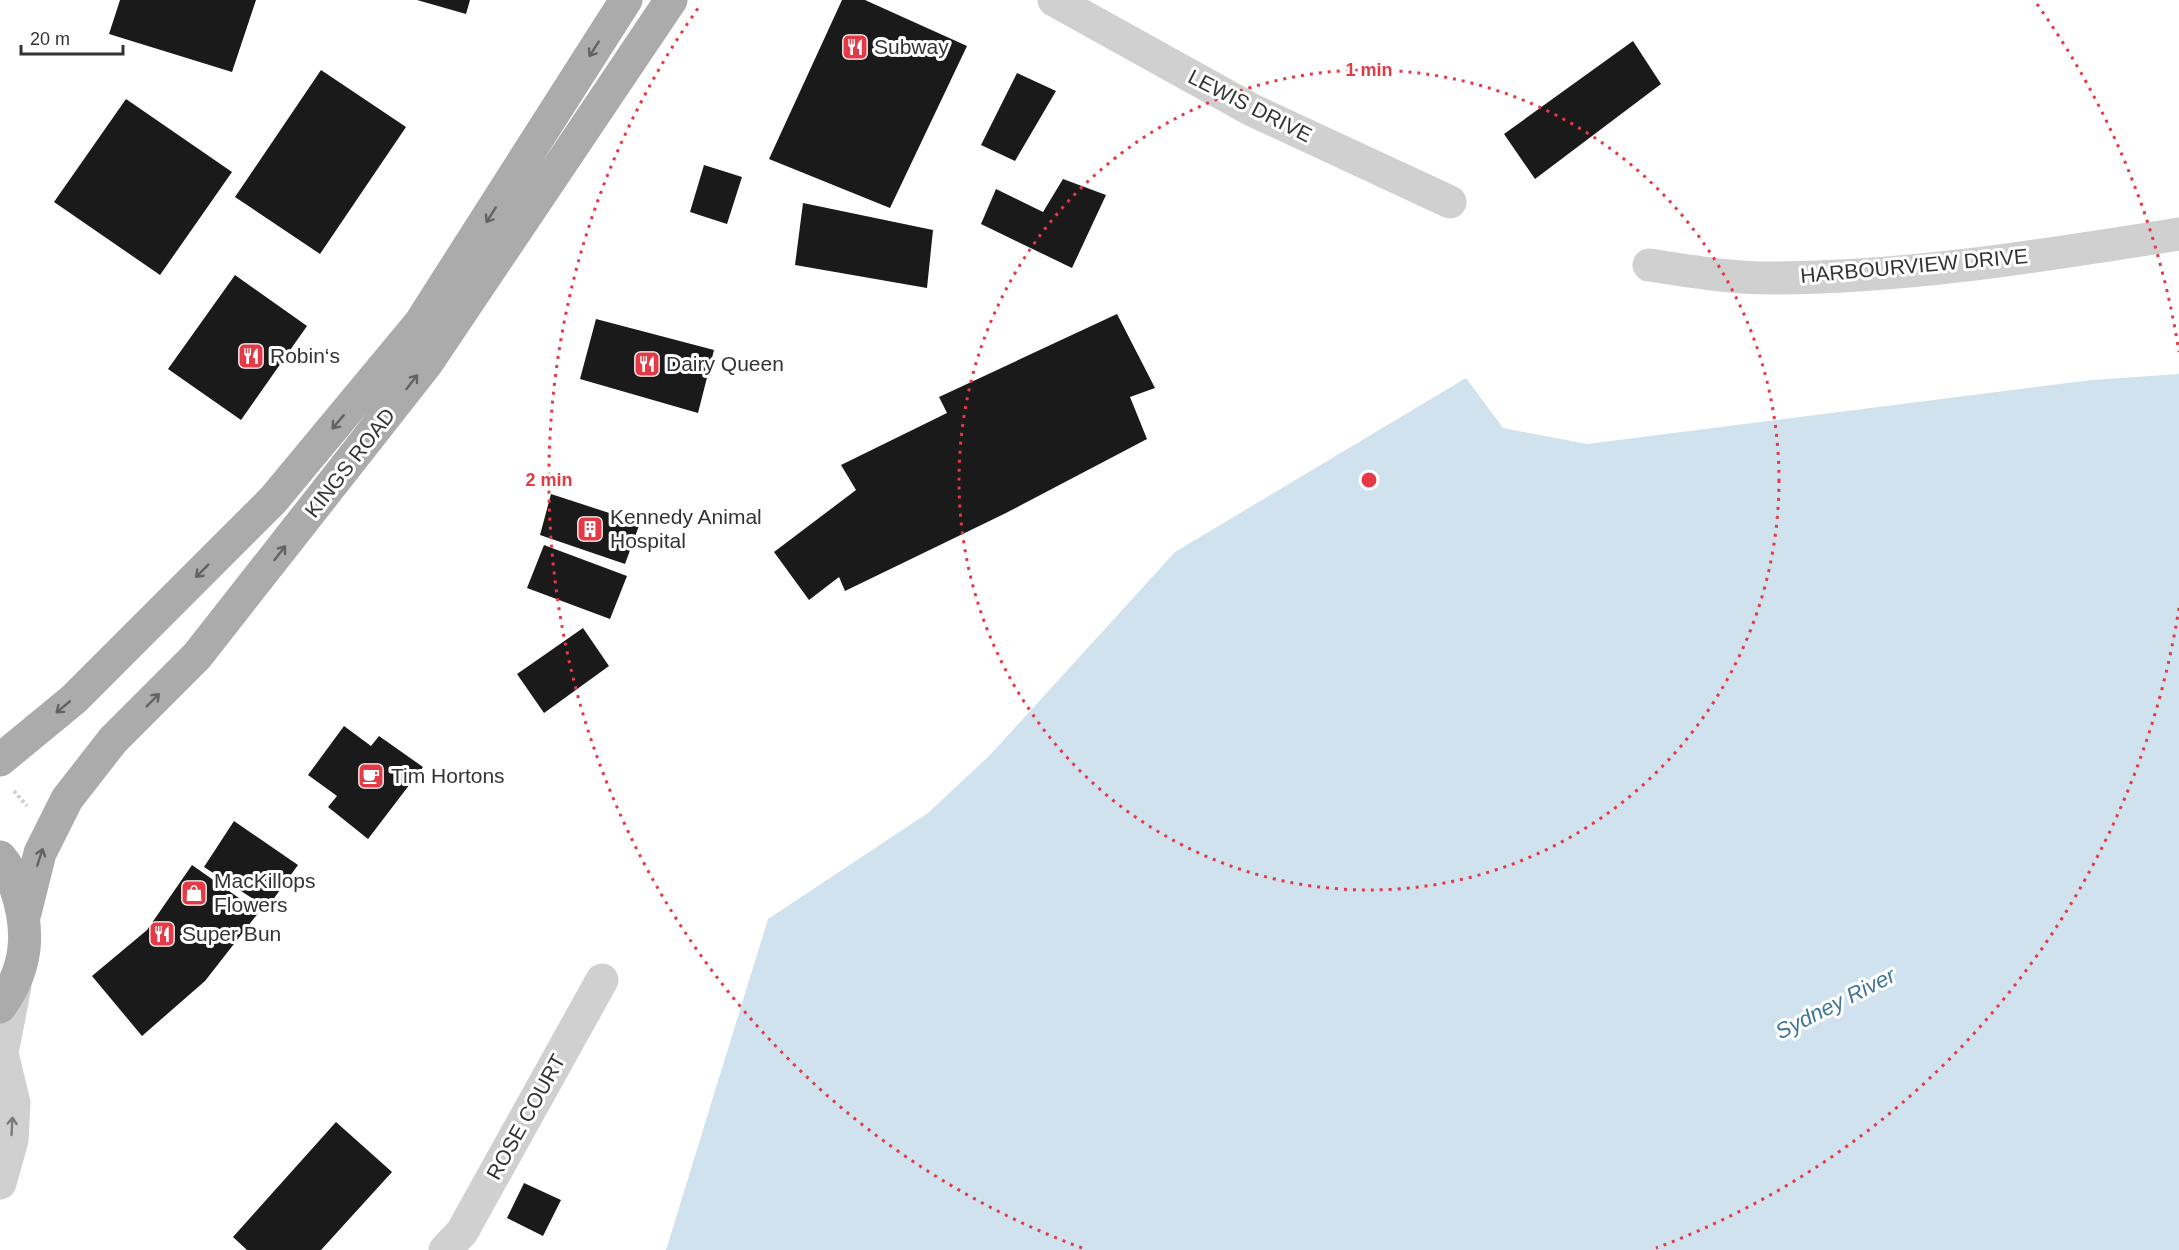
<svg xmlns="http://www.w3.org/2000/svg" width="2179" height="1250" font-family="Arial,sans-serif">
<style>
.water{fill:#cfe2ee}
.building{fill:#1a1a1a}
.lines{fill:none;stroke-linecap:round;stroke-linejoin:round}
.path{stroke:#cdcdcd;stroke-width:4;stroke-dasharray:3 3;stroke-linecap:butt}
.minor{stroke:#d0d0d0;stroke-width:33}
.primary{stroke:#ababab;stroke-width:33}
.oneway{stroke:#636363}
.oneway2{stroke:#7a7a7a}
.ring{fill:none;stroke:#e63946;stroke-width:3;stroke-dasharray:3 6}
.labels{text-anchor:middle;stroke-width:6;stroke-linejoin:round;paint-order:stroke}
.poi-label{font-size:21px;fill:#333;stroke:#fff;text-anchor:start}
.street-label{font-size:21px;fill:#333;stroke:#fff}
.water-label{font-size:22px;font-style:italic;fill:#3f7597;stroke:#fff}
.centre{fill:#e63946;stroke:#fff;stroke-width:3}
.ring-label{font-size:18px;text-anchor:middle;font-weight:bold;fill:#e63946;stroke:#fff;stroke-width:6;stroke-linejoin:round;paint-order:stroke}
</style>
<rect width="100%" height="100%" fill="#fff"/>
<path class="water" d="M2179 374V1250H666L768 919 928 813 991 754 1175 552 1466 378 1503 428 1587 444 2092 380Z"/>
<path class="building" d="M120 0H256L232 72 109 34Z
M417 0H470L466 14Z
M842 0H865L967 46 890 208 769 159Z
M1633 41 1661 84 1535 179 1504 134Z
M321 70 406 127 320 254 235 197Z
M1017 73 1056 91 1015 161 981 145Z
M126 99 232 172 160 275 54 202Z
M704 165 742 177 727 224 690 212Z
M1063 179 1106 195 1072 268 981 224 996 189 1043 212Z
M803 203 933 230 927 288 795 265Z
M235 275 307 326 241 420 168 369Z
M1117 314 1155 388 1130 397 1147 439 1006 513 845 591 839 577 809 600 774 552 856 490 841 465 947 413 939 397Z
M596 319 714 350 698 413 580 379Z
M551 494 640 523 625 564 540 535Z
M544 545 627 576 610 619 527 588Z
M583 628 609 666 544 713 517 674Z
M344 726 371 746 379 736 423 767 368 839 328 807 337 796 308 775Z
M234 821 298 865 267 908 204 867Z
M192 865 259 912 205 981 142 1036 92 976 147 930Z
M336 1122 392 1172 321 1250H247L233 1237Z
M524 1183 561 1200 543 1236 507 1218Z"/>
<g class="lines">
<path class="path" d="M14 791 27 806"/>
<path class="minor" d="M1054 0 1252 110 1450 202
M1649 265C1689 271 1730 278 1771 278 1908 278 2045 255 2179 234
M0 1183 12 1140 14 1103 2 1053 15 986
M445 1250 462 1232 602 980"/>
<path class="primary" d="M0 760 74 699 273 500 420 323 626 0
M0 857C9 867 12 876 16 889 31 933 27 969 0 1007
M25 913 40 853 67 799 113 740 197 656 427 363 671 0"/>
</g>
<defs><path id="oneway-shaft" d="M-6 0H5M1.5-3L5.5 0L1.5 3" fill="none" stroke-width="1.6" stroke-linecap="round" stroke-linejoin="round" transform="scale(1.5)"/></defs>
<g class="oneway">
<use href="#oneway-shaft" transform="translate(594 49) rotate(123)"/>
<use href="#oneway-shaft" transform="translate(491 215) rotate(122)"/>
<use href="#oneway-shaft" transform="translate(412 382) rotate(-52)"/>
<use href="#oneway-shaft" transform="translate(338 422) rotate(130)"/>
<use href="#oneway-shaft" transform="translate(280 553) rotate(-52)"/>
<use href="#oneway-shaft" transform="translate(202 571) rotate(135)"/>
<use href="#oneway-shaft" transform="translate(153 700) rotate(-45)"/>
<use href="#oneway-shaft" transform="translate(63 707) rotate(140)"/>
<use href="#oneway-shaft" transform="translate(40 857) rotate(-72)"/>
</g>
<use class="oneway2" href="#oneway-shaft" transform="translate(12 1126) rotate(-87)"/>
<g class="ring">
<circle cx="1369" cy="480" r="410"/>
<path d="M2179 608A820 820 0 0 1 1656 1248M1082 1248A820 820 0 0 1 701 4M2037 4A820 820 0 0 1 2179 352"/>
</g>
<defs>
<g id="restaurant-square" transform="scale(1.35)"><rect x="-9" y="-9" width="18" height="18" rx="4" fill="#e63946" stroke="#fff"/><path d="M-5-6h1v4h1v-4h1v4h1v-4h1v5L-1.5 .5V6h-2V.5L-5-1ZM5-6V6H3V1.5H1.5Q1.5-4 5-6Z" fill="#fff"/></g>
<g id="building-square" transform="scale(1.35)"><rect x="-9" y="-9" width="18" height="18" rx="4" fill="#e63946" stroke="#fff"/><path d="M-4-6H4V6H1V3H-1V6H-4ZM-2.5-4.3h1.7v1.8h-1.7ZM.8-4.3h1.7v1.8H.8ZM-2.5-1h1.7V.8h-1.7ZM.8-1h1.7V.8H.8Z" fill="#fff"/></g>
<g id="cafe-square" transform="scale(1.35)"><rect x="-9" y="-9" width="18" height="18" rx="4" fill="#e63946" stroke="#fff"/><path d="M-5.5-4.5H6V0H3Q3 3.5 0 3.5H-2.5Q-5.5 3.5-5.5 0ZM3-3.2v2h1.7v-2ZM-6 4.5H4V6H-6Z" fill="#fff"/></g>
<g id="shop-square" transform="scale(1.35)"><rect x="-9" y="-9" width="18" height="18" rx="4" fill="#e63946" stroke="#fff"/><path d="M-5-2.5h2.3a2.7 3.5 0 0 1 5.4 0H5L5.5 6h-11ZM-1.5-2.5h3a1.5 2.3 0 0 0-3 0Z" fill="#fff"/></g>
</defs>
<g fill-rule="evenodd">
<use href="#restaurant-square" x="855" y="47"/>
<use href="#restaurant-square" x="251" y="356"/>
<use href="#restaurant-square" x="647" y="364"/>
<use href="#building-square" x="590" y="529"/>
<use href="#cafe-square" x="371" y="776"/>
<use href="#shop-square" x="194" y="893"/>
<use href="#restaurant-square" x="162" y="934"/>
</g>
<g class="labels">
<g class="poi-label">
<text x="874" y="54">Subway</text>
<text x="270" y="363">Robin‘s</text>
<text x="666" y="371">Dairy Queen</text>
<text x="610" y="524">Kennedy Animal<tspan x="610" dy="24">Hospital</tspan></text>
<text x="391" y="783">Tim Hortons</text>
<text x="214" y="888">MacKillops<tspan x="214" dy="24">Flowers</tspan></text>
<text x="182" y="941">Super Bun</text>
</g>
<g class="street-label">
<text transform="translate(1250 106) rotate(27)" y="7">LEWIS DRIVE</text>
<text transform="translate(1914 266) rotate(-5)" y="7">HARBOURVIEW DRIVE</text>
<text transform="translate(350 463) rotate(-52)" y="7">KINGS ROAD</text>
<text transform="translate(526 1117) rotate(-61)" y="7">ROSE COURT</text>
</g>
<g class="water-label">
<text transform="translate(1835 1003) rotate(-27)" y="8">Sydney River</text>
</g>
</g>
<circle cx="1369" cy="480" r="9" class="centre"/>
<g class="ring-label">
<text x="1369" y="76">1 min</text>
<text x="549" y="486">2 min</text>
</g>
<path d="M21 45v9h102v-9" fill="none" stroke="#333333" stroke-width="3"/>
<text x="30" y="45" font-size="18" fill="#333333" stroke="#ffffff" stroke-width="4.5" paint-order="stroke">20 m</text>
</svg>
